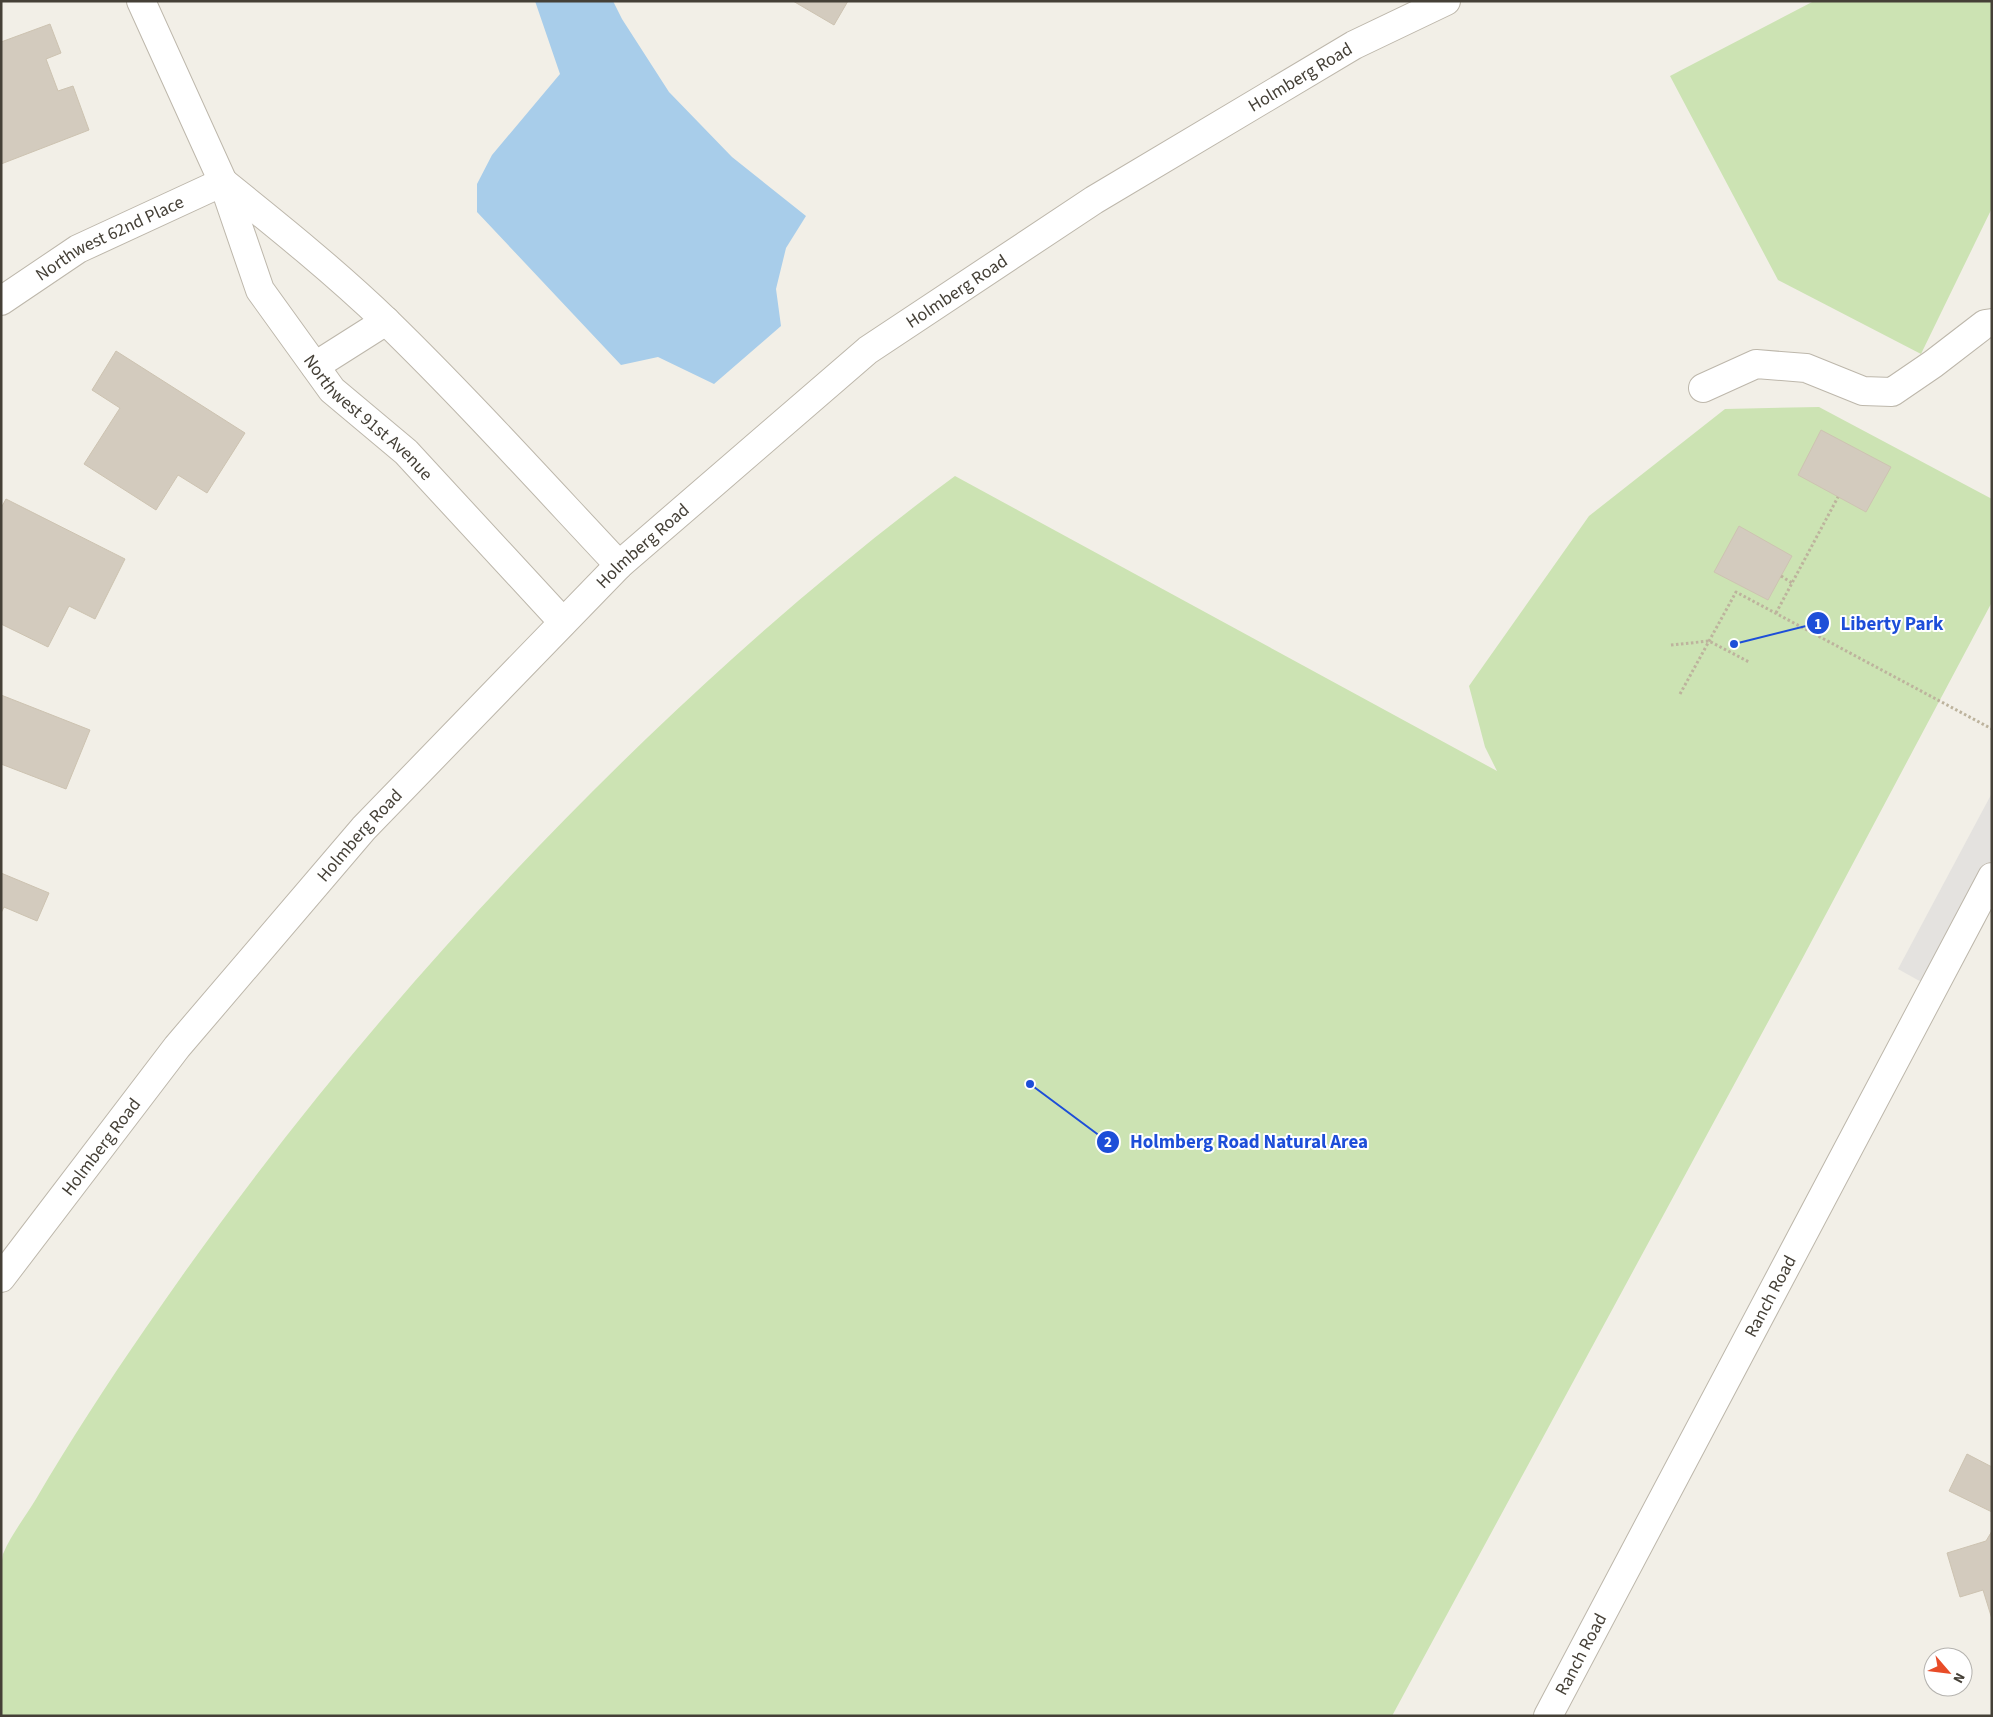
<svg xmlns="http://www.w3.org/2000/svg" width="1993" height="1717" font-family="'Source Sans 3',sans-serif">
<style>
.green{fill:#cce3b3}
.parking{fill:#e4e2df}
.water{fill:#a8cdea}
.building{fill:#d3cbbe;stroke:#cdc3b1}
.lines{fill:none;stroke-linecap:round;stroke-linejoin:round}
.minor-casing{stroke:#bdb7ab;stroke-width:30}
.path{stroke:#bdb39d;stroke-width:3;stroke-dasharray:2.5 2.5;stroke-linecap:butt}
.minor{stroke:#fff;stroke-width:28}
.labels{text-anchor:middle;stroke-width:4;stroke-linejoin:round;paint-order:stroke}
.street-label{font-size:18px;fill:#454037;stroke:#fff}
.leader{fill:none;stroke:#1d4ed8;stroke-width:2}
.callout-dot{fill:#1d4ed8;stroke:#fff;stroke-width:2}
.mark-label{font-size:15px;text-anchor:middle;font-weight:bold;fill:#fff}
.callout-label{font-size:19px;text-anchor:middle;font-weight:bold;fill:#1d4ed8;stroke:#fff;stroke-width:4;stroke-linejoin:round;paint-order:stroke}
</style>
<rect width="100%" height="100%" fill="#f2efe7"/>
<path class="green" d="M1814 1H1992V208L1921 354 1778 280 1670 76Z
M1819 407 1992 499V602L1800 963 1392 1716H1C1 1678 1 1640 1 1603 1 1588 0 1568 3 1554 11 1535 25 1517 36 1499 70 1441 107 1384 145 1329 292 1114 460 918 647 738 744 645 847 556 955 476L1497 771 1485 747 1469 686 1589 516 1725 409Z"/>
<path class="parking" d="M1992 793V859L1925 984 1898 969Z"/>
<path class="water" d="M535 1H613L622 19 669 92 732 157 806 216 786 248 776 289 781 326 714 384 658 357 621 365 477 212V184L492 155 560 74Z"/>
<path class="building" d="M793 1H848L834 25Z
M50 24 61 53 46 59 58 91 73 86 89 130 1 164V42Z
M116 351 245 433 207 493 178 475 156 510 84 464 120 408 92 390Z
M1821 430 1891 467 1866 512 1798 475Z
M6 499 125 559 95 619 69 606 48 647 1 624V508Z
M1739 526 1792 556 1768 600 1714 572Z
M1 695 90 730 66 789 1 764Z
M1 873 49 893 37 921 4 907 1 913Z
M1967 1454 1992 1467V1512L1949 1491Z
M1992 1531V1619L1983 1590 1960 1597 1947 1553 1986 1541Z"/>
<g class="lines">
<g class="minor-casing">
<g id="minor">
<path id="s1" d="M141 1 223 182 260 290 332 390 406 452 563 622"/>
<path d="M223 182C279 227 335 272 387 322 467 400 542 483 619 565"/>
<path id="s2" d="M1 301 78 249 223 182"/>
<path d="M315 366 386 321"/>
<path d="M1703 388 1756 364 1806 368 1863 391 1892 392 1933 364 1985 324 1992 323"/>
<path id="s3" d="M1 1278 177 1047 364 828 619 565 868 350 1094 200 1354 45 1446 1"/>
<path id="s4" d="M1548 1716 1992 877"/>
</g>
</g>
<path class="path" d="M1781 576 1792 583
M1776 613 1838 497
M1671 645 1709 641 1749 662
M1680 694 1736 592 1992 729"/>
<use href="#minor" class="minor"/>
</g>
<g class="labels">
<g class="street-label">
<text dy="6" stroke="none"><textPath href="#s3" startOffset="1785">Holmberg Road</textPath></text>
<text dy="6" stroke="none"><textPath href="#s2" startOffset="126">Northwest 62nd Place</textPath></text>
<text dy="6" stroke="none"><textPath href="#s3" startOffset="1380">Holmberg Road</textPath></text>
<text dy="6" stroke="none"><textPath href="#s1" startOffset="481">Northwest 91st Avenue</textPath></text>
<text dy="6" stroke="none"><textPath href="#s3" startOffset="975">Holmberg Road</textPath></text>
<text dy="6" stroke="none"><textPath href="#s3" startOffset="570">Holmberg Road</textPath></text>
<text dy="6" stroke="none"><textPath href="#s3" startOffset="165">Holmberg Road</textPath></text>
<text dy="6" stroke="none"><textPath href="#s4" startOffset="475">Ranch Road</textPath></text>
<text dy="6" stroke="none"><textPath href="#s4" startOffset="70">Ranch Road</textPath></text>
</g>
</g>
<path class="leader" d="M1734 644L1818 623M1030 1084L1108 1142"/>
<g class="callout-dot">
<circle cx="1734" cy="644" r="5"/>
<circle cx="1030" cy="1084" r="5"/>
<circle cx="1818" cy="623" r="12"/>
<circle cx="1108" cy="1142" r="12"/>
</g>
<g class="mark-label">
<text x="1818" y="629">1</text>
<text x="1108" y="1147">2</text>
</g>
<g class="callout-label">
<text x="1892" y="630">Liberty Park</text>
<text x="1249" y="1148">Holmberg Road Natural Area</text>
</g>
<rect width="1993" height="1717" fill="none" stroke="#454037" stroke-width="5"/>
<g transform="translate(1948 1672) rotate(118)"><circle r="24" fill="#ffffff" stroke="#b5b3af"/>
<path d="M0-4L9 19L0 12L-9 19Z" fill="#e84c28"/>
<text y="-8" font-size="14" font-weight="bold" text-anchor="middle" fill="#454037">N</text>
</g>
</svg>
